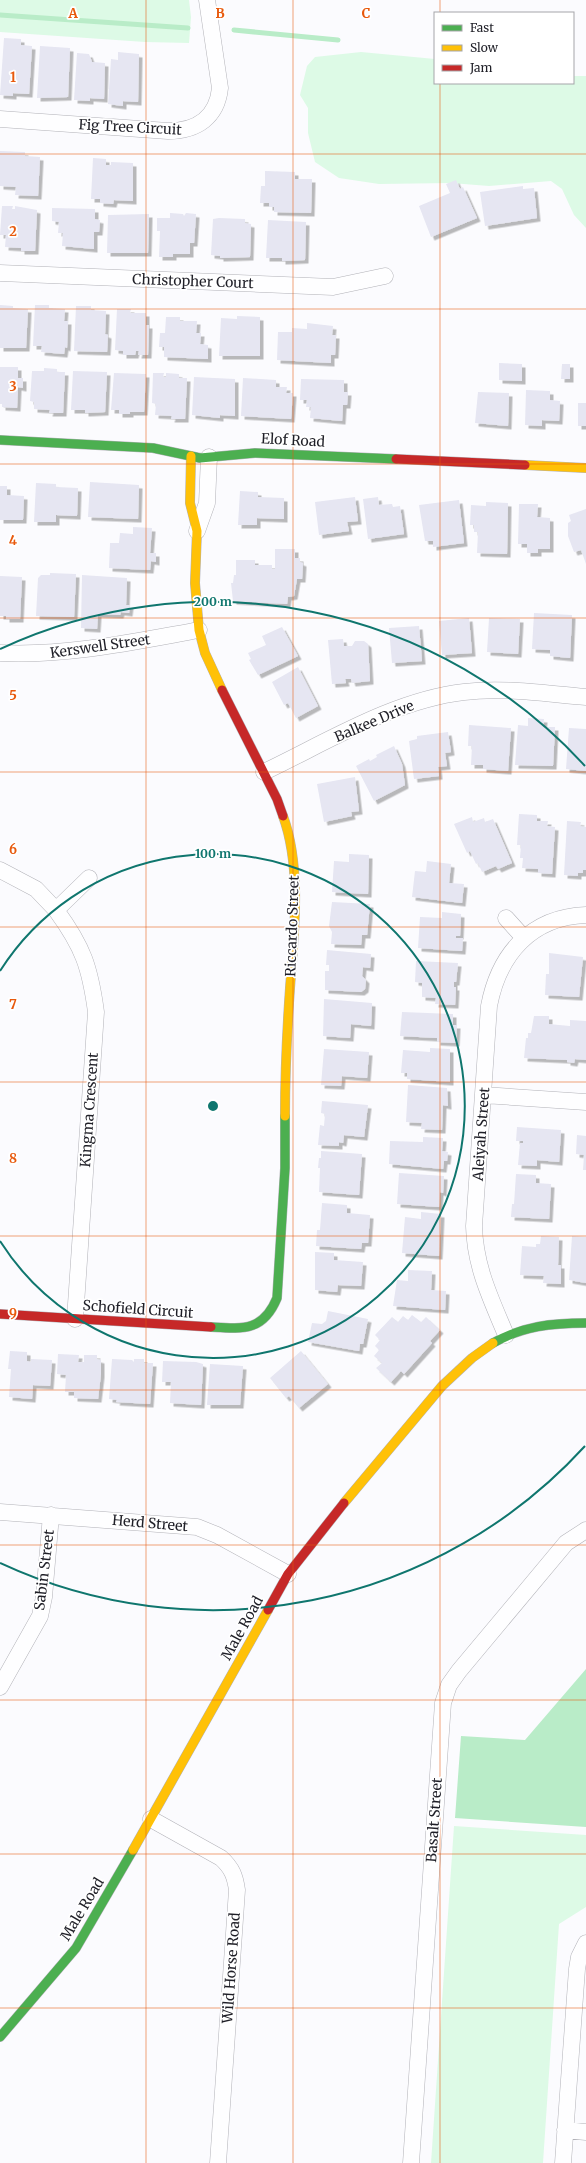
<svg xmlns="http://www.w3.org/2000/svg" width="586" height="2163" font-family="Merriweather,serif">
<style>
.green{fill:#ddfae6}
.water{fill:#b9ecc8}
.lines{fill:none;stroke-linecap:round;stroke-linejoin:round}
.stream{stroke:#b9ecc8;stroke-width:5}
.building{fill:#e6e6f2;filter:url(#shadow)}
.street-casing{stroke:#b2b2b8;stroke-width:17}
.fast-casing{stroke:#b2b2b8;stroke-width:10}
.slow-casing{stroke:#b2b2b8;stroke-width:10}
.jam-casing{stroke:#b2b2b8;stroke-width:10}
.street{stroke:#fefeff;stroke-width:16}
.fast{stroke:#4caf50;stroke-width:9}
.slow{stroke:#ffc107;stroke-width:9}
.jam{stroke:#c62828;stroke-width:9}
.grid{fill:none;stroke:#e8590c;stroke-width:1;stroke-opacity:0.55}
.ring{fill:none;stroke:#0f766e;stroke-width:2}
.labels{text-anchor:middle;stroke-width:3.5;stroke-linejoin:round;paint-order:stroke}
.street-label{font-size:14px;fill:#1f1f27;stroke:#fff}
.grid-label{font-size:13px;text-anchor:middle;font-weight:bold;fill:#e8590c;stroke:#fff;stroke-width:3.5;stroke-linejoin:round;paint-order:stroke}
.centre{fill:#0f766e;stroke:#fff;stroke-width:2}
.ring-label{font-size:12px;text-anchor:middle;font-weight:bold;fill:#0f766e;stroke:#fff;stroke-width:3.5;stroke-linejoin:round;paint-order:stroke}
</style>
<defs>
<filter id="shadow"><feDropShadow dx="3.5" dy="3.5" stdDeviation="0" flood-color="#0004"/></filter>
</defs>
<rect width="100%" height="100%" fill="#fbfbfe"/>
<path class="green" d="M0 0H189L191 17 189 43 145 42 0 32Z
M361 52 435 59V83H573V76H586V228L574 215 562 189 551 181 489 186 451 183 379 184 339 178 315 162 308 133V108L300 95 307 66 315 57Z
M454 1826 586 1835V1907L559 1924 543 2163H431Z"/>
<path class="water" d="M586 1669V1827L455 1818 461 1736 525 1740Z"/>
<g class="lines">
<path class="stream" d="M0 15 188 28
M234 30 338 40"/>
</g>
<path class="building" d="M4 38 21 39V45L32 46 29 94 13 93V96L0 95Z
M40 46 70 48 68 97 37 98Z
M118 52 139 54 138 102 123 101V106L108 104 111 59 118 60Z
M77 53 89 54 92 62 105 63 104 99 90 98V101L74 100Z
M0 151 25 152V156L40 157 38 196 15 195 16 187 0 186Z
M93 158 106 159V165H111V162L133 163V201L114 200 113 204 100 203V199H91Z
M265 171 295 172V179H312L311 213 274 212V207H269V203H260L261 186H265Z
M456 180 460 189 463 187 477 218 431 237 419 206 450 193 446 184Z
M523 186V189L534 188 537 218 485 226 480 192Z
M2 206H13L12 209H15V206L37 210 35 251H21V248L5 247 6 235H0Z
M52 208 95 209V219L100 220 99 232H94V249L62 246 63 233H58L59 222 52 221Z
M170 213 183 214 184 216 186 213 196 214 194 243H190V254H173V257H159L160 231H157V218H170Z
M149 214 148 253H107L108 215Z
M219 218 245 219V223L251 224 250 257 220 258V256L211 255 213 219Z
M268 220 306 222 305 260 282 261V258H266Z
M0 305 13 306V308L28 309 26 348H0Z
M35 305H49V308L65 309 64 321H68L67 348 65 347 64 354 41 352 42 346H33Z
M76 306H91V310L106 311 105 334 108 335 107 352 74 351Z
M117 309H131L130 313H146V325H149L148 355H138L139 351H136L135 355H123V351L115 350Z
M237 316 260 317V356H219L221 318 237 319Z
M166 317H180V321H197L196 333H201L200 344 208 345V359L164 357V347H159L160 333H165Z
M307 323 333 326 332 335H336L335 355H331V363L277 360 278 332H292V328L307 329Z
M499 363 522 364V381L499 380Z
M562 364H570V379H561Z
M0 367H18V378H23V388L18 387 17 408 2 407V404H0Z
M44 368 57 369V372H65L63 413H49L50 410 34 409V402L30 401 32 371H44Z
M73 371 107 372 105 412 85 413V410H71Z
M114 373 146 374 144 412H130V414H119V410H111Z
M153 373H164L163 377H166V373L179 374V378H187L185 419H171L172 416 155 415 156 404 152 403Z
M194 377 235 379V416L220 415V418L192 415Z
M243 378 276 380V387H287L286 393H293L291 419 241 416Z
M301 379 344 380V392H348L347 405H343L342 421 310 418 311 407H306L307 400H300Z
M526 390 550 391V400L560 401 559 421 542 420V426L525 425Z
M478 392 509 393 508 426 475 423Z
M578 403H586V426H578Z
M90 482 139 485 138 519 88 517Z
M36 483 56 484V487L78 488 77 516 56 515V522H34Z
M0 486H7V495L24 496 23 520H0Z
M240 491 258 492V497L284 498V519L257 518V525H238Z
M355 497 358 521 347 522 349 531 319 535 315 502Z
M378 497 379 505 392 504 393 507 400 506 404 534 368 539 363 499Z
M459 500 464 543 433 547V541H425L419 505Z
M486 502 508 503 507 554 477 553 478 532H474V525H470L471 505 486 506Z
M519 504H538L537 517 550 518V549H538V553H527V544H518Z
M586 509V564L581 550 574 552 568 536V523L571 521 569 515Z
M133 527 152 528 150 553H156V562L151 561 150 570 109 568 110 543H119L120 533 133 534Z
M275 549H295V558H300V562L303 563 302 579H297L294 596 288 597 287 604 233 601 231 583H233L234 575H236V560H255V565H272V569H275Z
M50 573 76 574 74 617 36 616 38 578 41 575H50Z
M82 575 127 578 126 605H130L129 613 121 612 120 615 98 614 97 629 81 628Z
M0 576 22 577 20 619H6V616H0Z
M534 613 572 615 570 658 550 656V650L532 649Z
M469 618 472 653 442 655 439 621Z
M489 618 520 619 518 654 487 652Z
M419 626 422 661 392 663 389 628Z
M282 627 298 656 258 675 249 660 251 659 248 653 266 645 262 636Z
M343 639 344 646H352L355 641H364L368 644 370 681 352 683 351 679H345L346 683 332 684 328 640Z
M298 667 318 706 296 718 288 703 284 705 272 682Z
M528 718 544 719 543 727H555L553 766 515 765 518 725 528 726Z
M469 725 511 728 508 771 483 769V765H471L472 746H468Z
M569 728 586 729V771L566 769Z
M448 732 451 752 445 753 447 766 438 767 439 776 414 779 409 741 417 739V736Z
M394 746 402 764 405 785 374 801 356 766 369 759 370 761 377 757 376 755Z
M355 777 359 811 351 812 352 816 324 822 317 784Z
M519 814 537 815V821H548L547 826 555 827 552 874 538 873V869L522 868 523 858H520L521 845H517Z
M472 817 473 822 484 818 485 822 493 819 512 863 498 869 496 866 482 872 478 863 476 864 470 851 467 853 454 824Z
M567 821 581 822 580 826 586 827V870H583V873H578V876L564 875Z
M349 854 369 855 368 894 332 892 334 861 349 862Z
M427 861 451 864 449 883 464 884 462 903 412 897 415 871 426 872Z
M332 902 370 904 367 935H362L361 945 331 944 332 932 329 926Z
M442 912 461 914 460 936H456V938H463L462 951 418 948 420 917 442 918Z
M327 950 371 954 370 968 363 967 362 976 366 980 365 989 361 992 325 990V971H329V965H326Z
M549 953 583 957 579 997 545 995 546 974H549Z
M416 961 458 963 456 982H454V987H456L455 1005 435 1004 436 998 422 997V983L415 982Z
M324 999 372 1003 371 1026 351 1024 350 1038 323 1036Z
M402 1012 453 1014V1025H457L456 1043 437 1042V1038L400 1036Z
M534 1016H549V1024L559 1025 570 1026V1020L586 1021V1060L575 1059 574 1063 567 1062V1060L524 1058 526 1038H528V1033H531Z
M430 1048 450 1049V1082L407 1079V1073H401L403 1050 430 1052Z
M324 1049 369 1052 367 1078 342 1076 341 1086 321 1085Z
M408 1085 447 1088 448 1106 443 1105 442 1130 421 1129 422 1123 406 1122Z
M322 1101 368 1105 364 1137 344 1135 343 1143 339 1142V1146L318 1145 320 1125 324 1126 325 1114 321 1113Z
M517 1127 561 1130 559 1162 537 1160V1166L518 1165 520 1143H523V1141H516Z
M577 1135 586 1136V1170H583L584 1155 576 1154Z
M423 1137 443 1138 442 1151 448 1152 447 1161H444L443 1169 389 1164 390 1141 423 1142Z
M321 1151 362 1154 359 1195 319 1192 320 1168H318L319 1158H321Z
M399 1173 444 1176 443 1193 440 1192 439 1207 397 1204Z
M516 1174 536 1175V1183L551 1184 549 1219 511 1217 512 1204H514Z
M322 1203 347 1205V1213L370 1215 368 1243H362L361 1249 316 1246 317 1230H320Z
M421 1212 441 1214 439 1256 402 1253 405 1217 421 1219Z
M541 1236 559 1237 558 1265H561V1284L543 1283 544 1276 520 1275 522 1246 536 1247V1244H540Z
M572 1236 586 1237V1283L569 1280Z
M315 1252 334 1253V1260L363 1262 361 1286 338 1285 337 1292 315 1290Z
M408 1270 432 1271 431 1290 446 1291 445 1310 393 1306 397 1280 408 1281Z
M328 1311 368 1319 363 1344H360L359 1351 308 1342 312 1323 322 1324 326 1321Z
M412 1315 421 1322 426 1317 440 1330 430 1341 432 1343 404 1374 401 1371 391 1382 376 1368 382 1363 374 1356 379 1350 375 1346 380 1340 375 1335 392 1317 398 1322 403 1316 408 1320Z
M10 1351 27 1352V1361L31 1362V1359L52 1360 50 1386 33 1385 32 1399 9 1397 11 1369H8Z
M301 1351 328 1384 299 1408 289 1396 286 1398 270 1378Z
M58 1354 79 1355 78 1362H84V1355H97V1359L101 1360V1374L98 1399 74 1398V1392H65L66 1375 57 1374Z
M112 1359 132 1360 134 1362V1359H144V1363H153L150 1404 116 1402 117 1400 109 1399Z
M163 1361 196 1362 203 1364 201 1405 170 1403 171 1382H162Z
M210 1364 243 1366 240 1405H207Z"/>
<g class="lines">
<g class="street-casing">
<path id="street" d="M0 119 168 131C197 131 217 117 220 88L207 0
M0 273 333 287 385 276
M197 531 207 503 209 457
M0 653C68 656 132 642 199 630
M264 772C327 742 394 700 464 692 504 687 546 694 586 697
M0 870 36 889 56 910 89 878
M56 910C83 947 90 967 96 1012L75 1319
M506 918 524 938
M483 1095 586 1102
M506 1335C491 1299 475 1267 474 1226L489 1006C499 954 531 917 586 915
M0 1512 197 1527 217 1535 288 1574
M0 1687 40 1616 44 1597 51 1515
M151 1819 221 1858C232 1868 235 1876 237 1890L218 2163
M565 2130 586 2132
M411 2163 443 1703 449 1685 459 1671 566 1543 586 1530
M563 2163 577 1969 579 1957 586 1943"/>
</g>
<g class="fast-casing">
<path id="fast" d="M0 440 153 448 200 458 255 453 396 459
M211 1327C242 1329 263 1332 277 1298L285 1168V1116
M493 1343C523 1326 552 1323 586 1323
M0 2037 76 1948 133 1850"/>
</g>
<g class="slow-casing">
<path id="slow" d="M191 456 190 503 197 531 195 583 199 630 205 653 222 690
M525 465 586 468
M283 816C302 868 294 934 290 988 287 1031 285 1073 285 1116
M344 1503 442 1386 472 1358 493 1343
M133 1850 268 1610"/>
</g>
<g class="jam-casing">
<path id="jam" d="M396 459 525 465
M222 690 277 799 283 816
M0 1314 211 1327
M268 1610 288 1574 344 1503"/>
</g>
<use href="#street" class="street"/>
<use href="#fast" class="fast"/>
<use href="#slow" class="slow"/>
<use href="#jam" class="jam"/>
</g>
<path class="grid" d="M146 0V2163M293 0V2163M440 0V13M440 83V2163M0 154H586M0 309H586M0 464H586M0 618H586M0 772H586M0 927H586M0 1082H586M0 1236H586M0 1390H586M0 1545H586M0 1700H586M0 1854H586M0 2008H586"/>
<g class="ring">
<path d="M0 971A252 252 0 1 1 0 1241"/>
<path d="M585 1446A504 504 0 0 1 0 1563M0 649A504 504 0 0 1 585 766"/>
</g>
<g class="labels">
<g class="street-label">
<text transform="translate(130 127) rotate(3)" y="5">Fig Tree Circuit</text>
<text transform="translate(193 281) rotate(2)" y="5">Christopher Court</text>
<text transform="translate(293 440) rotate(3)" y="5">Elof Road</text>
<text transform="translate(100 646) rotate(-8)" y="5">Kerswell Street</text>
<text transform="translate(374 721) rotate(-23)" y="5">Balkee Drive</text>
<text transform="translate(292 926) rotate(-88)" y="5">Riccardo Street</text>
<text transform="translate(89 1110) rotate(-86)" y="5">Kingma Crescent</text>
<text transform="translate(481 1134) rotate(-86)" y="5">Aleiyah Street</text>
<text transform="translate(138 1309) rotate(4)" y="5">Schofield Circuit</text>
<text transform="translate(150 1523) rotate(5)" y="5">Herd Street</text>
<text transform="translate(44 1570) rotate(-83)" y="5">Sabin Street</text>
<text transform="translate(242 1628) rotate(-61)" y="5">Male Road</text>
<text transform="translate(434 1820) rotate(-86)" y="5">Basalt Street</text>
<text transform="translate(82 1909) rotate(-59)" y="5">Male Road</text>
<text transform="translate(231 1968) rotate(-86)" y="5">Wild Horse Road</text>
</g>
</g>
<g class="grid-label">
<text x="73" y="18">A</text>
<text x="220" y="18">B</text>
<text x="366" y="18">C</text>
<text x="13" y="82">1</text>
<text x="13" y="236">2</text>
<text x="13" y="391">3</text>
<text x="13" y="545">4</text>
<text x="13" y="700">5</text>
<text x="13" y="854">6</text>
<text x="13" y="1009">7</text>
<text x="13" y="1163">8</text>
<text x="13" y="1318">9</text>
</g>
<circle cx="213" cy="1106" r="6" class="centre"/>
<g class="ring-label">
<text x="213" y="606">200 m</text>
<text x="213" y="858">100 m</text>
</g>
<rect x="434" y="12" width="140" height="72" fill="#ffffff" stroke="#a5a5a9"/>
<rect x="442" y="25" width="20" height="6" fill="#4caf50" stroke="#a5a5a9"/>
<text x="470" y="32" font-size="12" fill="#1f1f27">Fast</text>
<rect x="442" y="45" width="20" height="6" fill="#ffc107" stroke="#a5a5a9"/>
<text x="470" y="52" font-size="12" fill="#1f1f27">Slow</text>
<rect x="442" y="65" width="20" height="6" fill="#c62828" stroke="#a5a5a9"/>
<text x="470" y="72" font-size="12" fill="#1f1f27">Jam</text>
</svg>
